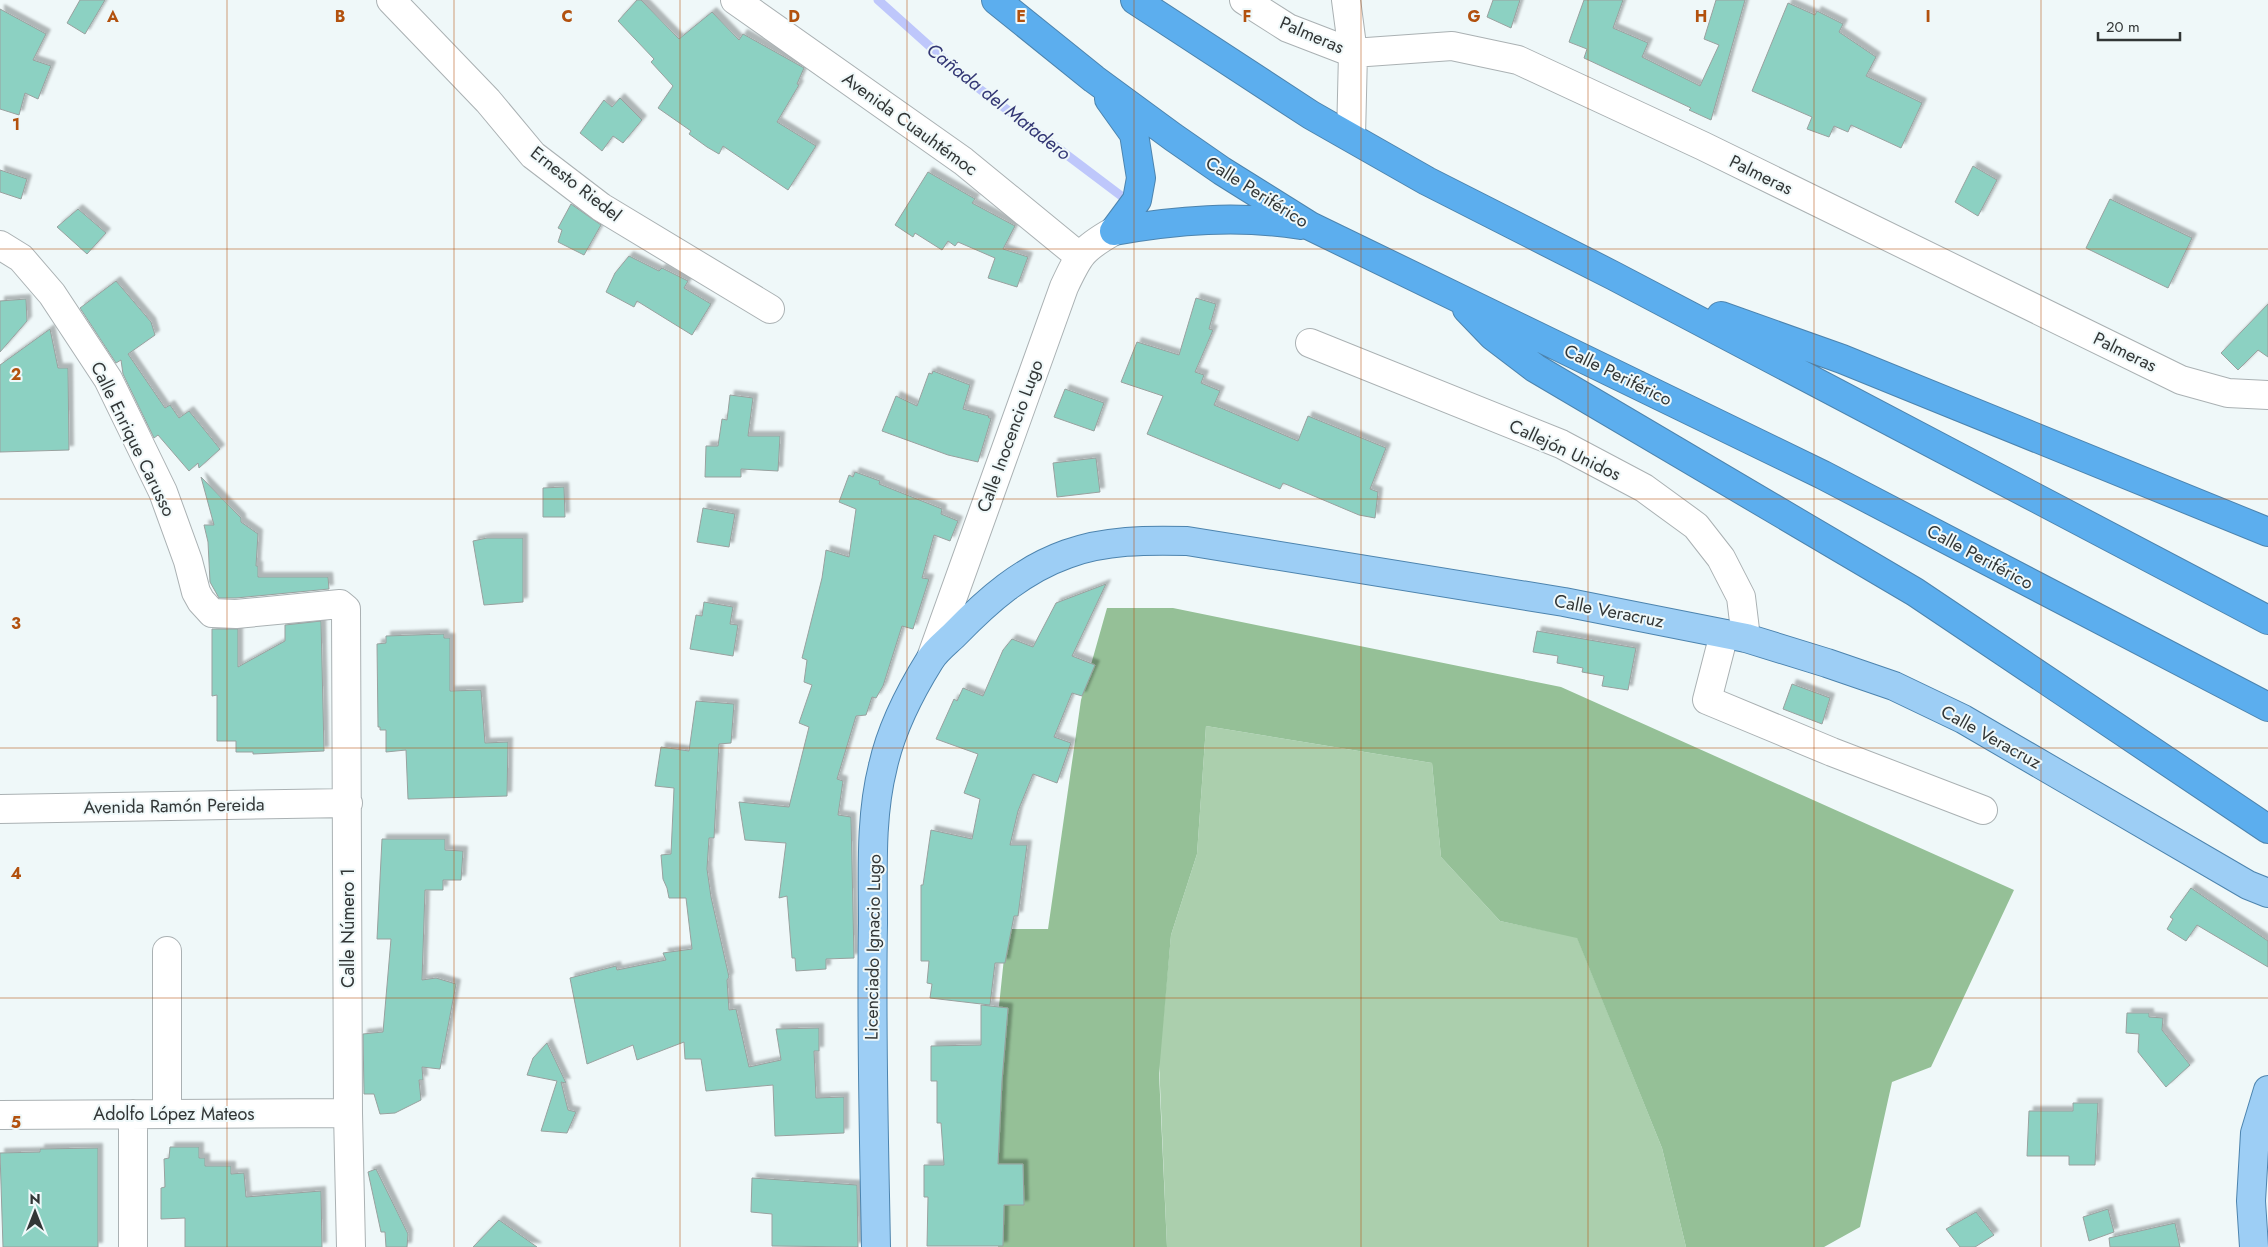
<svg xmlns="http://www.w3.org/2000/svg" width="2268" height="1247" font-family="Jost,sans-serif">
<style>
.green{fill:#abcfad}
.forest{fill:#95c097}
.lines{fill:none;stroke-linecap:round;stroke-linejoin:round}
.stream{stroke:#bec7fb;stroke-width:9}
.building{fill:#8cd1c2;stroke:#99a19f;filter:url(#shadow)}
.minor-casing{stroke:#aab1b3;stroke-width:30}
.major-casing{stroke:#4d84ae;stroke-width:30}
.highway-casing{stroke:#4d84ae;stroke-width:30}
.minor{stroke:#fff;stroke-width:28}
.major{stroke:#9dcef5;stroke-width:28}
.highway{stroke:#5caeee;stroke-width:28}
.grid{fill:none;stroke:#b2510e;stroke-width:1;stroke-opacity:0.55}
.labels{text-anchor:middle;stroke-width:4;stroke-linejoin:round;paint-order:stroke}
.street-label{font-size:18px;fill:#323636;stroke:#eff8f9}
.water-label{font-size:19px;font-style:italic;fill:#343875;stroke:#eff8f9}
.grid-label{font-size:16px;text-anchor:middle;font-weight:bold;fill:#b2510e;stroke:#eff8f9;stroke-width:4;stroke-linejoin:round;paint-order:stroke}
</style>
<defs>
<filter id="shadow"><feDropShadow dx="4.5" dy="-4.5" stdDeviation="1" flood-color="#0004"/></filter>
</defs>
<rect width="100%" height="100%" fill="#eff8f9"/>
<path class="green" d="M1206 726 1432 763 1441 857 1500 921 1577 937 1662 1148 1686 1247H1167L1159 1062 1171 935 1197 854Z"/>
<path class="forest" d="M1107 608H1173L1561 687 2014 890 1931 1067 1892 1082 1860 1227 1824 1247H1686L1662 1148 1577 938 1500 921 1441 857 1432 763 1206 726 1197 854 1171 935 1159 1073 1167 1247H998L996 1035 1007 929H1048L1081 700Z"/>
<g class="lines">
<path class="stream" d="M878 0 965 78 1124 198"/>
</g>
<path class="building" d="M80 0H105L85 34 67 23Z
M637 0H641L679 39 712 12 739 40 743 34 804 68 797 84 799 85 777 122 816 146 788 190 723 146 719 154 707 147 689 134 691 131 658 108 673 86 651 62 654 59 618 21Z
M1493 0H1520L1511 28 1487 17Z
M1584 0H1623L1613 28 1648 43 1642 57 1700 86 1719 45 1704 39 1716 0H1745L1711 120 1689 110 1691 108 1584 58 1587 49 1569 42Z
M1788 3 1815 15 1817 11 1843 24 1839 32 1876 57 1866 76 1922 103 1901 148 1851 125 1848 132 1834 126 1829 137 1807 129 1812 117 1752 91Z
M0 9 46 34 33 60 51 66 38 99 25 93 19 115 0 109Z
M620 98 642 120 623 143 613 136 602 151 580 133 604 100 612 107Z
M1973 166 1997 180 1978 216 1955 202Z
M0 170 27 179 21 199 0 192Z
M928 172 975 199 972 203 1015 226 1003 249 1028 257 1017 287 988 278 995 258 958 242 955 246 948 241 942 250 915 233 913 237 895 225Z
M2110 199 2192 238 2168 288 2086 248Z
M571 204 601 225 584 255 558 242 562 230 558 228Z
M78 209 106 233 87 254 57 227Z
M629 256 659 271 662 268 688 281 684 288 711 304 692 335 637 301 634 307 606 292 615 273Z
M116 281 151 322 155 335 128 354 165 408 170 405 179 418 189 411 220 449 199 468 198 463 189 471 158 435 154 438 123 374 121 360 116 363 80 308Z
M1196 298 1216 304 1209 329 1213 330 1195 372 1204 375 1201 383 1220 391 1214 405 1298 441 1308 416 1386 448 1370 489 1378 492 1375 518 1359 515 1283 483 1280 489 1147 434 1163 396 1121 382 1137 342 1179 355Z
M26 299 27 321 0 352V301Z
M2268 304V357L2258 350 2238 370 2221 353Z
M50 329 58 368H68L69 450 0 452V365Z
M933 371 970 385 963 409 989 416 988 417 991 419 978 462 948 455 882 431 896 396 917 406 929 373 932 374Z
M1065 389 1104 403 1094 431 1054 417Z
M730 395 753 398 748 436H780L778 471 741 469V477H705L706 446H718L722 419 727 420Z
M1096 458 1100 492 1057 497 1053 463Z
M855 472 880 481 879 484 942 509 941 514 958 521 950 541 934 535 922 578 929 579 913 629 902 626 883 686 876 698 872 697 866 715 856 716 837 779 843 781 838 815 851 817 854 958 826 959V969L796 971 795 958H792L787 896 779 898 786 843 745 840 739 802 789 807 809 727 799 723 812 685 804 682 807 660 802 658 822 578 826 550 849 557 856 509 839 502 849 475 853 477Z
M201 477 241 518V522L258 534 256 566H258V577H328L329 589 236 598H219L210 582 208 542 204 525H214Z
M564 487 565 517H543V488Z
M703 508 735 514 729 547 697 542Z
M487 538H523V602L484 605 473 541Z
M1106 584 1072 656 1095 665 1082 696 1072 693 1054 737 1071 743 1057 783 1033 774 1018 811 1010 845H1027L1018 916H1014L1005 963H995L990 1005 930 998 932 984 927 983 929 961H921V885H923L931 830 972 839 980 799 964 793 978 754 936 739 954 699 957 701 963 688 983 696 1003 650 1012 639 1033 647 1056 603Z
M704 602 733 607 730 624 738 625 733 656 690 649 696 615 702 616Z
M321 621 324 751 253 754V752H236V741H217V695L212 696V629H238V667L285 641V625Z
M1537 631 1636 648 1628 690 1602 686 1604 676 1582 672 1583 668 1557 663 1558 656 1533 652Z
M444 634V638H450V691L481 690 485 743 508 742 507 796 408 799 406 750 386 752V730H380V727H378L377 644 386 643V636Z
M1792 684 1830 698 1822 724 1783 709Z
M696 701 734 704 731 743 719 744 714 838H709L707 869 711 897 729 977 727 980 729 1010 736 1009 749 1067 781 1060 776 1029 819 1028V1051H814L816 1098 844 1097V1133L775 1136 773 1085 706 1091 701 1059H685L684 1042 637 1060 633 1045 587 1064 570 978 616 966 617 970 666 960 663 953 692 949 686 898H669L667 888 663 879 661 855 671 854 674 788 655 786 661 747 689 751Z
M382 839H445V850L463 851 461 880H443V890H425L422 980 436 978 456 984 440 1069 422 1067 423 1080H419L421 1100 395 1113 380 1114 374 1094H364L363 1034 383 1032 391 939H377Z
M2191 888 2268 941V967L2197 925 2186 941 2167 929 2173 919 2170 917Z
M981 1005 1008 1008 1002 1081 998 1164H1023L1024 1205H1004L1003 1246H927L928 1197H924V1165H944L941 1123H937V1081H931V1046L981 1045Z
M2127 1013H2149V1017L2163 1018 2162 1030 2190 1065 2166 1087 2138 1052 2139 1034 2126 1033Z
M547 1043 566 1083 561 1082 568 1110 576 1112 567 1133 541 1131 557 1081 527 1075 533 1058Z
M2073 1103H2098L2095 1165H2069V1156H2027L2029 1111H2073Z
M170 1147H199V1158H205V1166H231V1174L244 1173 246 1197 321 1191 322 1247H185V1218L161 1219V1188L165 1187 164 1159 169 1158Z
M98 1148V1247H3L0 1153 40 1152V1149Z
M376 1169 408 1234 407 1247H386L385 1232H381L368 1172Z
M752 1178 857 1185 858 1247 772 1246V1214L751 1212Z
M2108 1209 2114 1232 2089 1241 2083 1217Z
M1976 1212 1994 1235 1975 1247H1960L1946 1229Z
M499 1220 537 1247H473Z
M2175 1223 2180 1247H2110L2109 1238Z"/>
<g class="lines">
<g class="minor-casing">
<path id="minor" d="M391 0 488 101 533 155 601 207 770 309
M735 0 963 161 1079 256
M1244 0 1288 28 1353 53 1452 46 1518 60 1703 146 2181 380 2228 393 2268 395
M1346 0 1353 53 1351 137
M0 245 21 258 52 294 108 379 163 492 188 561 196 592 201 601 212 613 236 614 340 604 346 609 348 1113 351 1247
M1310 343 1561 444 1644 488 1696 526 1721 558 1741 597 1746 638
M1724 634 1707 700 1832 752 1983 810
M931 658 1064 287C1079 255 1082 249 1114 231
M0 809 348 803
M167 1114V951
M0 1115 348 1113
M133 1247V1114"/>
</g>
<g class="major-casing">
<path id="major" d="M876 1247C874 1139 871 1031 873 923 873 872 870 817 883 766 891 730 910 692 930 660 936 650 947 642 955 634 988 600 1022 570 1067 554 1105 540 1147 540 1187 541L1564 602 1746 638 1827 663 1894 686 1963 719 2248 885 2268 893
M2254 1247 2251 1201 2255 1133 2268 1090"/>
</g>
<g class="highway-casing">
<path id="highway" d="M996 0 1094 79 1173 137 1222 171 1310 226 1823 475 2268 707
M1135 0 1311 115 1427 181 1614 276 2268 620
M1109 99 1134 134 1141 178 1137 200 1114 231
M1114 231C1177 220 1238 215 1301 225
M1467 309 1493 336 1535 368 1915 592 2268 829
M1721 316 1842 359 2268 532"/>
</g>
<use href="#minor" class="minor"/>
<use href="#major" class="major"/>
<use href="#highway" class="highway"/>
</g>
<path class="grid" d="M227 0V1247M454 0V1247M680 0V1247M907 0V1247M1134 0V1247M1361 0V1247M1588 0V1247M1814 0V1247M2041 0V1247M0 249H2268M0 499H2268M0 748H2268M0 998H2268"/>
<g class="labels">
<g class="street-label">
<text transform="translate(1312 35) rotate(23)" y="6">Palmeras</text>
<text transform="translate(910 124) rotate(36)" y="6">Avenida Cuauhtémoc</text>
<text transform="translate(1761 175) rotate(26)" y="6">Palmeras</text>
<text transform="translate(576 184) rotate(38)" y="6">Ernesto Riedel</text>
<text transform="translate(1257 192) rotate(32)" y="6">Calle Periférico</text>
<text transform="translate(2125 352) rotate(26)" y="6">Palmeras</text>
<text transform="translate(1618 375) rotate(26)" y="6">Calle Periférico</text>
<text transform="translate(1010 436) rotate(-70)" y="6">Calle Inocencio Lugo</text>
<text transform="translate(133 439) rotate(64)" y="6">Calle Enrique Carusso</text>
<text transform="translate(1565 450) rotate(25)" y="6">Callejón Unidos</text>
<text transform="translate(1980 557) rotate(28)" y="6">Calle Periférico</text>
<text transform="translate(1609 611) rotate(11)" y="6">Calle Veracruz</text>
<text transform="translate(1991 737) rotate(29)" y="6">Calle Veracruz</text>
<text transform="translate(174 806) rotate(-1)" y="6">Avenida Ramón Pereida</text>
<text transform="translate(348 928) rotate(-90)" y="6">Calle Número 1</text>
<text transform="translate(873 947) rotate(-89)" y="6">Licenciado Ignacio Lugo</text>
<text x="174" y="1120">Adolfo López Mateos</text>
</g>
<g class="water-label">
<text transform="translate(999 101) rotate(38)" y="7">Cañada del Matadero</text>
</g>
</g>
<g class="grid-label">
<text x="113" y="22">A</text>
<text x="340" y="22">B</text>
<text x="567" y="22">C</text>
<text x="794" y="22">D</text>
<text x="1021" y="22">E</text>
<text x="1247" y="22">F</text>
<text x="1474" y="22">G</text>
<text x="1701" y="22">H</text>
<text x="1928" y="22">I</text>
<text x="16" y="130">1</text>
<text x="16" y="380">2</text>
<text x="16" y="629">3</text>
<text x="16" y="879">4</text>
<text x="16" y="1128">5</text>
</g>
<g transform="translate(35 1212)" stroke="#eff8f9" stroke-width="4" paint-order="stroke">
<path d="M0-4L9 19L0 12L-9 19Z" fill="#323636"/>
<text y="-8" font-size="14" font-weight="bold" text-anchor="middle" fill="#323636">N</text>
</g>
<path d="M2098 32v8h82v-8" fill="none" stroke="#323636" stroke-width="2.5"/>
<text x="2106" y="32" font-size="15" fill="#323636" stroke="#eff8f9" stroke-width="4" paint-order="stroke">20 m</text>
</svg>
